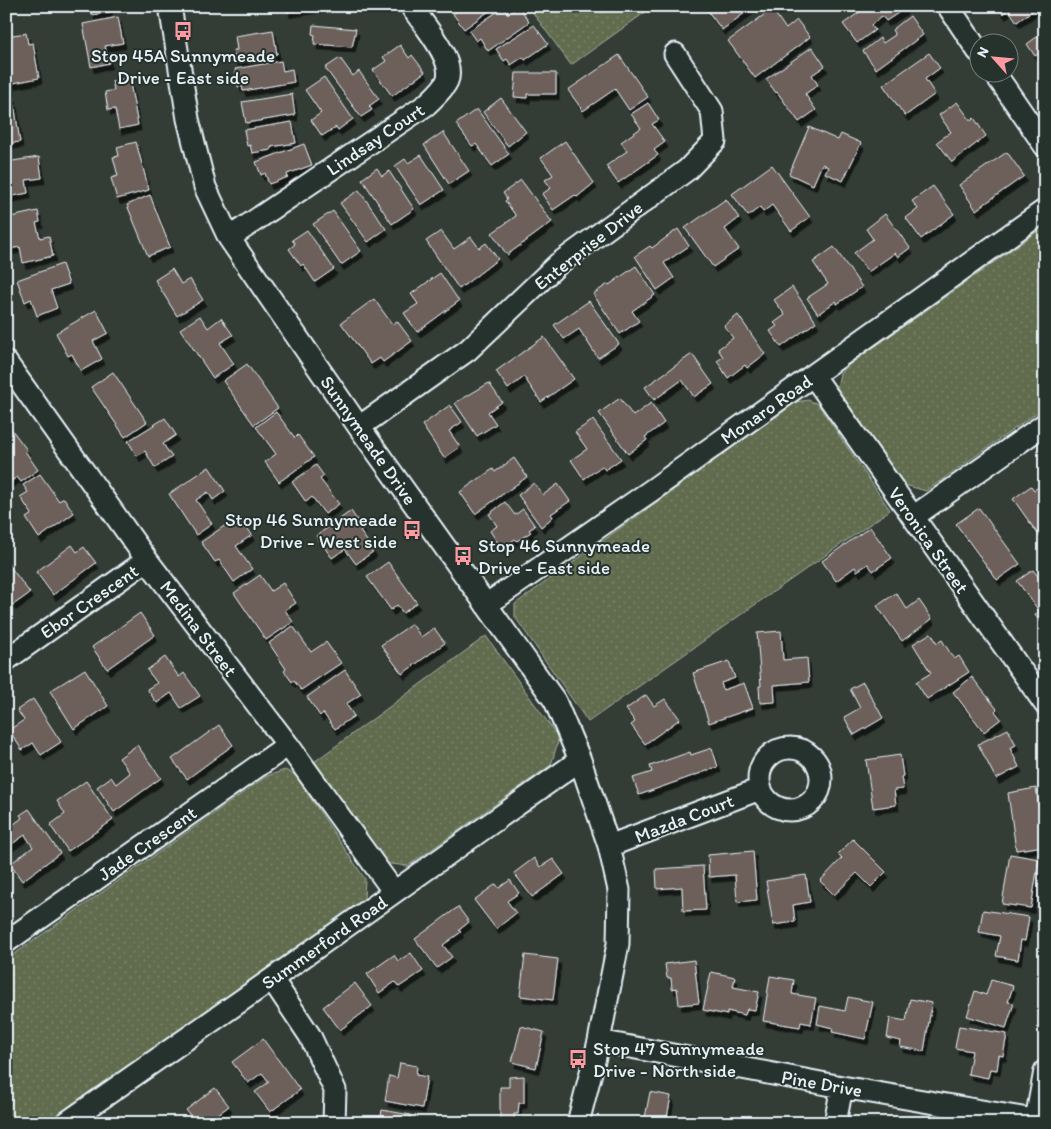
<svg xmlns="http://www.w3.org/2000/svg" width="1051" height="1129" font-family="Itim,sans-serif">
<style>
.park{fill:url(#park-dots);stroke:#a4aea3}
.building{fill:#6d615a;stroke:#e8f1f8;filter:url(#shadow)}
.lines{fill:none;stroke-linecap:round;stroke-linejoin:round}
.minor-casing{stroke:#e8f1f8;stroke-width:25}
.minor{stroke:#26332d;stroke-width:21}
.labels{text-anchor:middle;stroke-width:4;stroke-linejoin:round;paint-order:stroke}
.poi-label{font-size:19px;fill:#e8f1f8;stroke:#26332d;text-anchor:start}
.street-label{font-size:19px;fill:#e8f1f8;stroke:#26332d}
</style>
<defs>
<pattern id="park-dots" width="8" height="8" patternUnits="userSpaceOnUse" patternTransform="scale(1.25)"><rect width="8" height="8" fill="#606c4e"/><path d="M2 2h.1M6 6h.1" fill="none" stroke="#778168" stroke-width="1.8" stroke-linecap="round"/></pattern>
<filter id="shadow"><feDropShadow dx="3" dy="5.5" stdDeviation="0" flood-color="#0009"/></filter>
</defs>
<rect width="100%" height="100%" fill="#343c36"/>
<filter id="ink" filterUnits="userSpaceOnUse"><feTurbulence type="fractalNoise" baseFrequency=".02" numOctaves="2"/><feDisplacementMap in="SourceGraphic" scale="10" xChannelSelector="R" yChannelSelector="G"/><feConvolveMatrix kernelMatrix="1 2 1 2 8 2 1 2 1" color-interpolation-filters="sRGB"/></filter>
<g filter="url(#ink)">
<path class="park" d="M528 6H654L571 65Z
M1045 226V407L926 491 905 485 837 388 840 373 849 365Z
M808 400 818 404 890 510 588 722 515 617V604L796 402Z
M486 636 559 738 551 765 408 866 382 863 314 762Z
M285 770 295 775 365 879 364 899 55 1123H6V960L267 776Z"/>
<path class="building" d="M90 6H109L110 12 92 15Z
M286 6H324L287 12Z
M464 6H496L464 29 453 14Z
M519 6 529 22 488 51 480 38 476 41 469 31 504 7 508 14Z
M704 6H754L722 30Z
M868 6H903L904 9 886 21 882 16 871 25 875 30 857 43 843 24Z
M997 6H1033L1035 9 1017 22 1008 9 1003 14Z
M772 9 786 29 797 20 810 37 755 78 728 41Z
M910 16 923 35 876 69 863 51 880 38 883 43 895 35 892 30Z
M118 17 123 43 105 46 109 63 91 67 83 24Z
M313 25 356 29 352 47 314 44 315 35 312 34Z
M534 25 548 44 525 60 523 57 511 65 507 59 504 61 496 49Z
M273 30 277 54 235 61 233 50H237L235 36Z
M1045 31V63L1038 54 1035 56 1027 44Z
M26 33 28 44 33 43 39 78 8 84 6 36Z
M400 45 409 58 412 55 425 72 392 96 373 70 386 61 383 57Z
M812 47 825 66 812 75 818 85 805 94 816 110 799 122 777 92 776 93 766 79Z
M929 53 940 68 925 79 935 94 905 116 883 85Z
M619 55 648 97 629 110 615 89 583 111 568 90Z
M340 58 353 76 359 71 379 99 369 106 372 110 361 117 325 68Z
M281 61 283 71 292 69 294 82 243 91 242 86 238 87 235 69Z
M516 73H556V94H527V98L514 97Z
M324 77 353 119 338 130 336 127 322 136 311 120 321 113 305 90Z
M129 78 138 125 119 129 115 109 108 110 105 92 114 90 112 81Z
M292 94 295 115 246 123 242 102Z
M13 96 20 142 6 144V97Z
M501 98 526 132 508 146 483 112Z
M957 102 971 121 974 118 986 136 952 162 937 142 951 132 939 115Z
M648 103 659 120 652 124 665 142 654 150 658 155 618 183 606 166 627 151 621 142 641 128 631 114Z
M477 109 509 154 492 166 476 144 472 146 456 124Z
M292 122 296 143 271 147V150L252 153 250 145 247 146 244 130Z
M809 127 838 140 841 134 861 143 843 181 825 173 828 167 822 164 813 185 789 174Z
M443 132 469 171 449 184 424 145Z
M565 141 594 183 577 197 575 195 553 210 542 194 551 188 545 180 553 175 541 158Z
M136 142 149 190 117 199 111 178 118 176 113 157 119 156 117 147Z
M304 144 312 165 287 174 288 177 269 184 265 173 261 175 256 162Z
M1007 152 1024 176 976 210 959 185Z
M421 155 444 190 421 205 395 166 405 159 408 163Z
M39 157 42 178 26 180 28 193 8 197 6 183V162Z
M772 165 810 217 791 231 772 205 763 212 760 207 748 216 732 194Z
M377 168 382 176 389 171 414 209 392 224 362 179Z
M521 180 552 222 507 255 492 233 516 216 505 201 507 199 503 193Z
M933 186 954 214 921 239 906 218 918 209 912 201Z
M359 190 386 229 368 242 340 203Z
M150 195 170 247 148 256 127 205Z
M726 199 739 218 725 229 739 249 713 267 685 228Z
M38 211 40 222 36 223 40 238 49 236 53 256 23 263 20 247 9 249 6 236V218Z
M333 211 361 251 341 265 313 224Z
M885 214 910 248 898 257 895 253 868 272 854 253 873 239 866 229Z
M678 229 689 246 664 263 674 278 657 290 635 256 650 246 652 248Z
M307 230 334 269 315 282 303 264 301 266 289 249 295 244 292 240Z
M441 231 454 249 471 237 479 248 486 243 498 259 459 289 426 241Z
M834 247 862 287 837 304 836 301 818 314 807 298 828 284 813 262Z
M62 264 69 284 51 290 57 308 37 316 31 299 25 302 17 280Z
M636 266 655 295 632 311 639 321 620 334 593 294 608 284 609 285Z
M172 269 181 284 190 279 203 300 177 316 155 280Z
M440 273 459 301 417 332 404 313 418 304 411 294Z
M792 287 816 322 781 347 770 331 777 326 774 323 785 315 774 300Z
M374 299 392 324 397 321 412 341 383 362 380 358 371 364 341 323Z
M589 301 619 344 598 358 579 329 564 339 554 325Z
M96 310 108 333 93 341 102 359 81 371 72 354 68 356 56 333Z
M738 315 765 354 747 368 745 365 728 378 717 361 723 357 718 349 733 338 724 326Z
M200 316 208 328 221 318 233 335 220 343 234 364 213 378 180 329Z
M544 337 574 379 541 402 524 377 508 389 496 371Z
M692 354 713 384 694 397 682 380 654 400 645 387Z
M247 364 278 408 254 425 223 381Z
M113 372 147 422 125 437 91 387Z
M489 383 502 402 488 412 496 424 477 436 455 403Z
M620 398 633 416 651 403 664 423 645 437 647 440 628 454 599 413Z
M450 405 462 422 449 431 460 447 444 458 422 425Z
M276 412 295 438 298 435 314 457 279 482 265 462 276 454 256 427Z
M165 418 176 435 163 444 172 457 155 468 145 451 137 456 128 441Z
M593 420 621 459 605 470 602 466 584 479 571 460 587 449 575 432Z
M6 422 27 450 25 451 38 470 21 482 17 477 6 485Z
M514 458 527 477 475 514 460 492 493 469 495 472Z
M316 465 324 476 320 479 339 504 325 514 312 497 306 502 292 482Z
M209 467 225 491 213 500 208 492 196 500 212 524 196 535 169 494Z
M40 474 59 501 64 498 74 513 39 538 26 518 32 514 20 497 28 492 23 485Z
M534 483 543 495 558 484 570 501 551 514 553 517 541 527 518 495Z
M1045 483V534L1040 537 1013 499 1031 486 1034 490Z
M505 502 515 515 523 509 535 526 529 530 531 532 517 541 515 539 502 549 490 531 497 526 489 514Z
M979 508 1020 564 997 580 956 524Z
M351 511 363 529 360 531 374 551 356 564 345 549 332 558 316 536Z
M239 516 252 535 236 546 252 569 234 582 219 560 215 562 201 542Z
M870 527 892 558 873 571 868 564 857 571 855 567 836 581 822 561Z
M72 545 77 552 84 547 96 563 53 595 36 572Z
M6 561 30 593 13 605 11 602 6 606Z
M388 562 417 603 403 613 397 605 391 610 367 577Z
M1033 570 1045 585V628L1035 615 1039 611 1017 581Z
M260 575 271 591 283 583 296 603 285 610 293 622 266 640 234 593Z
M896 593 907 609 919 600 932 619 902 641 877 606Z
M140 613 155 635 107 669 92 647Z
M412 624 421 637 434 628 445 643 402 674 381 645Z
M293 626 311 652 326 642 341 663 301 690 294 681 292 682 284 671 286 669 269 643Z
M781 631 783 660 807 658 809 682 774 685 775 702 760 703 759 686H761L757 633Z
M931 633 937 643 942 640 954 659 959 656 969 672 927 699 916 682 931 673 913 644Z
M165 657 179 677 184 673 200 696 181 708 171 693 157 703 147 689 157 683 147 670Z
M729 661 735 678 721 683 723 690 744 683 753 708 709 723 693 673Z
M85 669 108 706 74 729 50 691Z
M345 670 361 694 346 704 354 716 335 729 323 713 320 716 307 697Z
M972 677 997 709 995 711 1001 719 984 732 953 692Z
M863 682 883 718 854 735 844 717 860 708 850 689Z
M646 695 654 706 665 699 680 719 645 744 631 725 635 722 626 709Z
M33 699 61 742 41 755 33 743 22 750 9 730 24 720 17 710Z
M219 725 233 745 187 779 172 759Z
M1008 729 1016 745 1010 748 1019 767 996 779 978 744Z
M137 745 161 778 114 812 97 787 111 777 116 784 130 773 119 758Z
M712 748 718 767 639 795 633 778 652 772 650 766 690 752 691 755Z
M900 755 903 776 901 777 903 789 894 790 896 805 873 808 866 760Z
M86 781 113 820 68 851 50 825 65 814 57 801Z
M1036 788 1045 846 1016 850 1008 793Z
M29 809 60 853 22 881 10 864 33 847 25 835 9 846 6 843V830L22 818 20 815Z
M853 839 886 872 871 887 857 873 834 895 820 881 842 858 838 854Z
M753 851 757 900 737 902 735 875 709 877 708 855Z
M1010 854 1039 859 1031 908 1002 904Z
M534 858 540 867 553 859 564 874 532 897 514 873Z
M703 866 706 910 683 911 682 887 657 889 656 869Z
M806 875 810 902 793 905 795 922 773 925 766 881Z
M510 880 519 893 507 901 516 913 496 929 474 900 496 884 499 888Z
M458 907 469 922 459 930 461 932 443 945 452 957 437 968 415 939Z
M983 910 1029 917 1025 941 1021 940 1018 960 996 956 1000 936 979 932Z
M411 953 423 971 399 987 395 982 379 993 367 974 394 955 398 961Z
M525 955 558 959 553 1000 520 996Z
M694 960 699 1003 679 1005 677 988 672 989 671 978H667L665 964Z
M711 972 735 977 733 987 759 992 755 1010 747 1009 745 1015 727 1011V1015L703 1010Z
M770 976 794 980 792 994 816 998 811 1024 801 1022 800 1027 763 1021Z
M991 980 1013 986 1008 1002 1014 1003 1006 1028 967 1016 975 991 986 995Z
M355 983 372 1006 340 1030 323 1007Z
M848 997 873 1002 865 1039 832 1032 833 1028 817 1024 820 1006 845 1011Z
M910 999 932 1003 924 1051 900 1047 901 1041 887 1038 890 1018 906 1021Z
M521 1026 544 1032 536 1068 512 1062Z
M959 1026 1007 1034 1003 1056 999 1055 997 1070 990 1069 988 1078 968 1074 972 1051 955 1048Z
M263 1039 300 1090 270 1112 255 1092 269 1082 262 1073 248 1083 232 1062Z
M400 1063 417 1066 416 1075 427 1077 422 1108 385 1101 389 1076 397 1078Z
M524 1076V1103H519L518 1114H514V1119H500V1087H509V1077Z
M215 1088 229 1106 209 1121 211 1123H196L186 1110Z
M650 1092 671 1096 666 1123H644Z
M382 1110 411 1115 410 1123H380Z
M695 1117 733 1123H695Z"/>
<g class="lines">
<g class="minor-casing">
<path id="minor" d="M170 6 188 119 205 187 229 238 359 427 555 701 580 760 609 846 619 890 618 944 599 1041 578 1123
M948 6 978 51
M994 72 1045 146
M229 238 426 105C433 98 443 90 447 81 456 61 424 25 413 9
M6 362 147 560 288 745 394 892
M813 375 1045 704
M359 427 468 350 558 264 687 170 715 141 712 111 675 54
M913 517 1045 424
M486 605 652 490 1045 210
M6 660 147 560
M759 779a31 31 0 1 1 62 0a31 31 0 1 1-62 0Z
M609 846 760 789
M6 942 288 745
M272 979 310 1036 335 1090 334 1123
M599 1041 842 1087 1045 1122
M1036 1120 1045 1071
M66 1123 272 979 580 760
M835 1123 842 1087"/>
</g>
<use href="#minor" class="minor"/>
</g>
</g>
<defs>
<g id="bus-bare" transform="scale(1.5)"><path d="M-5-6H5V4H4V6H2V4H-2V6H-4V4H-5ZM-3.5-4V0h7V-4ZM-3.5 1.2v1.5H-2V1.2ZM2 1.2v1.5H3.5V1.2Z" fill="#ff9aa2" stroke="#26332d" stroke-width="2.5" paint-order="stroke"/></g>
</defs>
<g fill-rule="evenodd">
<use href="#bus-bare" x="183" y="31"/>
<use href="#bus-bare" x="412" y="530"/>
<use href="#bus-bare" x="463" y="556"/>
<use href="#bus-bare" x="578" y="1059"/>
</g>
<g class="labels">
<g class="poi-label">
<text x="183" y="62" text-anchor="middle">Stop 45A Sunnymeade<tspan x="183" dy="22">Drive - East side</tspan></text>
<text x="397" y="526" text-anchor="end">Stop 46 Sunnymeade<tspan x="397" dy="22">Drive - West side</tspan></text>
<text x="478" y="552">Stop 46 Sunnymeade<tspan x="478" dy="22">Drive - East side</tspan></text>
<text x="593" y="1055">Stop 47 Sunnymeade<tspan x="593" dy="22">Drive - North side</tspan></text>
</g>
<g class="street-label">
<text transform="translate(375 139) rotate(-34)" y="7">Lindsay Court</text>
<text transform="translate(588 245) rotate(-38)" y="7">Enterprise Drive</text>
<text transform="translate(766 409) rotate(-35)" y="7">Monaro Road</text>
<text transform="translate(369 440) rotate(55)" y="7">Sunnymeade Drive</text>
<text transform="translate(929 540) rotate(55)" y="7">Veronica Street</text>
<text transform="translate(89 601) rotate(-35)" y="7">Ebor Crescent</text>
<text transform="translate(199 628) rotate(53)" y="7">Medina Street</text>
<text transform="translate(684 818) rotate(-21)" y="7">Mazda Court</text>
<text transform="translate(147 843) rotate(-35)" y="7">Jade Crescent</text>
<text transform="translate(324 942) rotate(-35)" y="7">Summerford Road</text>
<text transform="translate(822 1083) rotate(10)" y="7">Pine Drive</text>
</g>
</g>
<rect width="1051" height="1129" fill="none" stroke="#26332d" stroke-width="25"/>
<rect x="12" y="12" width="1026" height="1104" fill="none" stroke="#e8f1f8" stroke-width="2" filter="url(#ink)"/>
<g transform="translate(994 58) rotate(297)"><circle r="24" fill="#26332d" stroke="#747f7e"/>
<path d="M0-4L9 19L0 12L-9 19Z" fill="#ff9aa2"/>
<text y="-8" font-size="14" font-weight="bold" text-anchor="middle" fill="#e8f1f8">N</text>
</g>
</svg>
